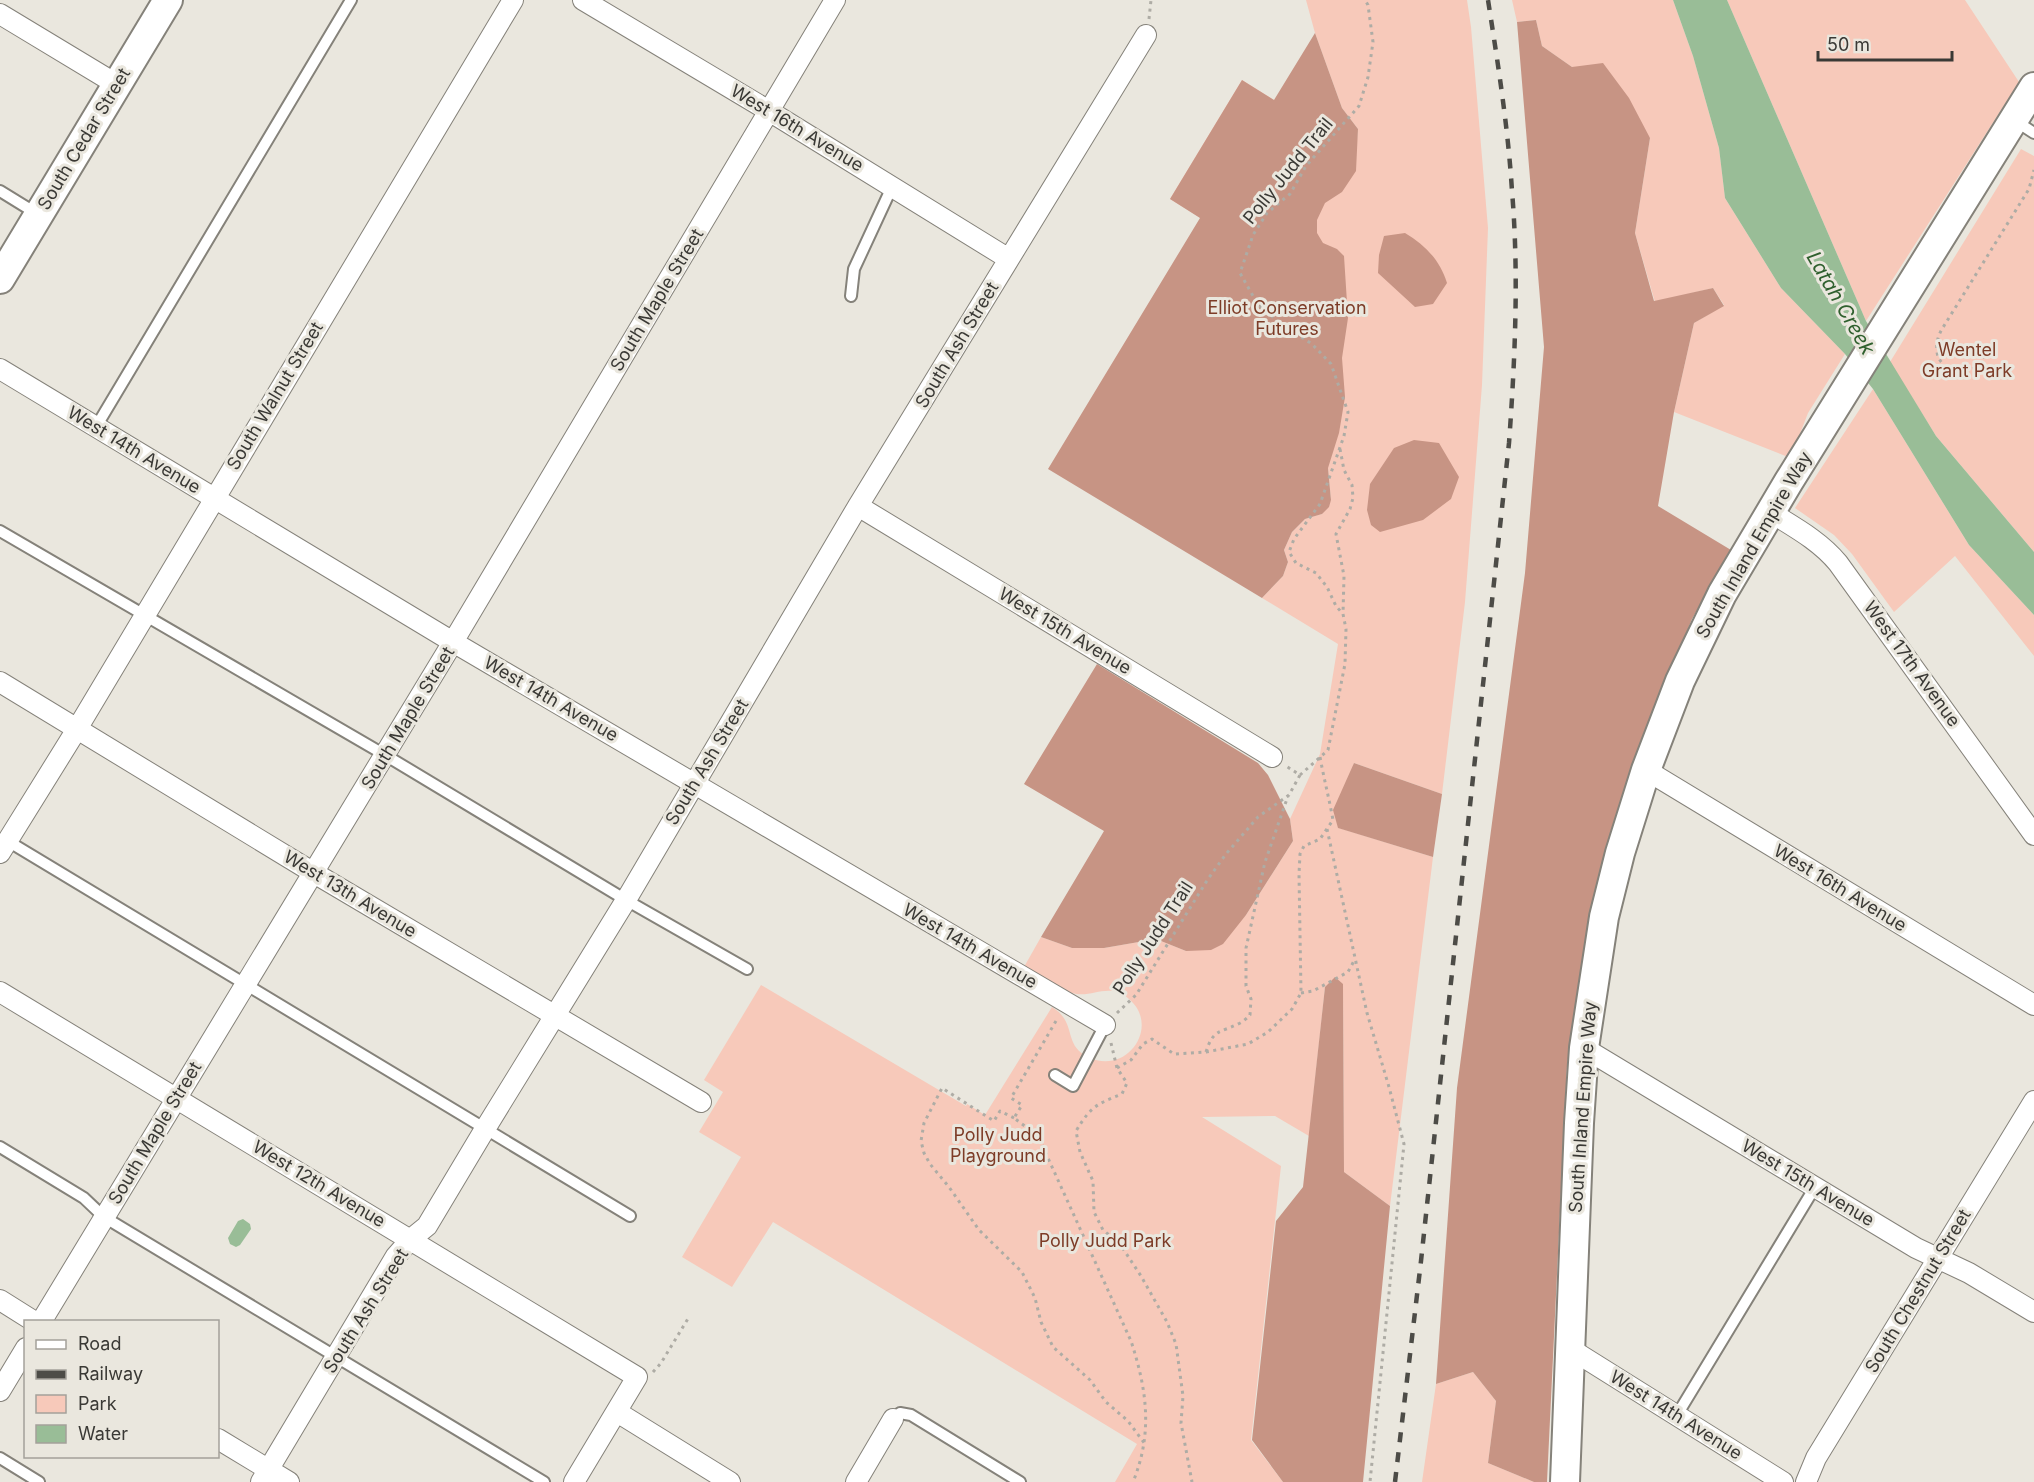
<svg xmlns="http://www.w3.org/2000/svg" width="2034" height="1482" font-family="Inter,sans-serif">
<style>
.green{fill:#f7c9ba}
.forest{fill:#c79484}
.water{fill:#99bd97}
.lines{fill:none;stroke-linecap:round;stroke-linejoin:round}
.lane-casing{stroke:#85827a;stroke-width:14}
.street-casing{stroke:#85827a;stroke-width:22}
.secondary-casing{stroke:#85827a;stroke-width:32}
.path{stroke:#aeaca5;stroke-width:3;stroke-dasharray:3 4.5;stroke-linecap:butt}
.lane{stroke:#fff;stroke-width:10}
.street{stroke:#fff;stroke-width:20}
.secondary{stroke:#fff;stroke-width:28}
.rail{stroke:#4d4c47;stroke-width:4.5;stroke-dasharray:10 10;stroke-linecap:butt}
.labels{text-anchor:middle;stroke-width:6;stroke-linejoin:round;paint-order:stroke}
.street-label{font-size:18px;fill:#3a3935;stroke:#eae7de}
.park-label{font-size:18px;fill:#7d3c27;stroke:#eae7de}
.water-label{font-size:20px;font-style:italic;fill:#2f602e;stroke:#eae7de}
</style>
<rect width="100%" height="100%" fill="#eae7de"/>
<path class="green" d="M1306 0H1467L1471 27 1488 228 1482 385 1465 602 1442 794 1354 763 1339 828 1433 857 1390 1206 1344 1172 1343 984 1325 987 1309 1136 1275 1116 1202 1117 1281 1166 1251 1440 1283 1482H1115L1137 1444 773 1222 732 1287 682 1257 741 1157 699 1132 723 1092 704 1080 761 985 966 1106 967 1104 985 1115 1052 1007C1078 1023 1062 1044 1088 1057 1127 1076 1161 1026 1129 999 1109 981 1092 999 1072 993 1056 988 1039 975 1024 967L1041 937 1072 948H1104L1156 939 1186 951 1246 915 1293 841 1290 819 1320 754 1338 644 1262 598 1283 576 1288 562 1284 550 1292 532 1305 519 1322 514 1331 500 1328 468 1225 233 1170 199 1242 80 1356 151 1358 129 1342 108 1315 33Z
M1512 0H1673L1693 56 1719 148 1725 198 1781 288 1845 354 1808 413 1798 439 1788 457 1674 412 1694 323 1724 305 1713 288 1655 302 1635 233 1650 138 1572 67 1542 46 1536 20 1517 22Z
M1727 0H1965L2019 82 1866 321Z
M2021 149 2034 156V552L1936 436 1890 362Z
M1873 389 1969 545 2034 615V656L1955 556 1894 612 1852 554 1834 535 1795 508Z
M1473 1372 1496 1401 1488 1463 1534 1482H1422L1436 1384Z"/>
<path class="forest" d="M1536 20 1542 46 1572 67 1603 63 1629 98 1650 138 1635 233 1654 301 1713 288 1724 306 1694 323 1674 412 1658 506 1731 550 1692 619 1638 749 1603 860 1582 960 1567 1066 1547 1482H1534L1488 1463 1496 1401 1473 1372 1436 1384 1457 1088 1525 573 1544 347 1517 22Z
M1315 33 1342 108 1358 129 1356 171 1342 192 1325 203 1317 220V233L1323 243 1337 249 1344 256 1348 318 1342 358 1345 397 1339 433 1328 468 1331 500 1329 507 1322 514 1305 519 1292 532 1284 550 1288 562 1283 576 1262 598 1048 469 1200 218 1170 199 1242 80 1274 100Z
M1405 233C1425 245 1440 260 1447 283L1433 304 1415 307 1378 273 1379 255 1384 236Z
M1414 440 1439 443 1459 477 1451 499 1423 520 1380 532 1371 525 1367 510 1370 484 1394 448Z
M1097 664 1258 763 1268 775 1290 819 1293 841 1246 915 1223 944 1211 950 1186 951 1156 939 1104 948H1072L1041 937 1104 831 1024 784Z
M1354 763 1442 794 1433 857 1338 828 1333 810Z
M1335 977 1343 984 1344 1172 1390 1206 1363 1482H1283L1252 1440 1276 1221 1303 1187 1325 987Z"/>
<path class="water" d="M1673 0H1727L1866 321 1936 436 2034 552V615L1969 545 1873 389 1845 354 1781 288 1725 198 1719 148 1693 56Z
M243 1219 250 1224 251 1229 240 1245 236 1247 230 1244 228 1238 238 1221Z"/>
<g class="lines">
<g class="lane-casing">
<path id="lane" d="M2014 120 2034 133
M0 191 39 215
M851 296 854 269 892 187
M96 427 351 0
M0 531 385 755 626 900 747 969
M6 840 630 1216
M1055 1075 1073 1086 1105 1025
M0 1147 84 1198 104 1217 544 1482
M1677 1415 1815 1187
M893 1419 900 1413 911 1415 1020 1482
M0 1458 39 1482"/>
</g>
<g class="street-casing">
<path id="street" d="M583 0 769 111 1009 259
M0 14 116 84
M0 369 453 642 1105 1025
M858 506 1272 757
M1770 512C1794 527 1820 541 1838 563L2034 835
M0 682 314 873 701 1102
M1646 770 2034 1005
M0 853 77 729 513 0
M0 992 637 1377 574 1482
M1584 1048 1916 1248 1969 1273 2034 1312
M0 1300 35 1322
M41 1322 453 642 835 0
M1569 1348 1783 1482
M0 1391 26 1348
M617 1412 730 1482
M218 1439 289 1482
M261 1482 396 1256 411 1239 427 1226 485 1129 626 900 858 506 1146 35
M856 1482 893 1419
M1806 1482 1816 1458 2034 1101"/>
</g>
<g class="secondary-casing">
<path id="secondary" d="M0 279 168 0
M1565 1482 1579 1123 1584 1048 1604 917 1620 853 1646 770 1680 681 1722 594 1789 481 2034 87"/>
</g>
<path class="path" d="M1149 19 1151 0
M1988 349C1984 356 1980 364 1974 368 1960 377 1939 368 1937 352 1936 343 1938 336 1942 329L2029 189 2034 170
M1340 449 1344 470 1352 485 1353 498 1350 509 1336 534 1344 576 1343 614
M1300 775 1328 750 1345 664 1346 629 1343 614 1336 606 1327 587 1316 573 1296 563 1289 552 1294 539 1320 504 1344 436 1348 412 1331 364 1312 344 1282 325 1257 303 1240 273 1253 235 1267 213 1290 194 1306 166 1359 106 1368 77 1373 42 1368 5 1365 0
M1327 829 1367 1013 1389 1087 1404 1144 1370 1482
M1301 993 1313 991 1348 972 1355 959
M1117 1013 1136 995 1208 879 1226 854 1258 817 1289 795 1300 775 1286 766
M1056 1021 1011 1098 1022 1105 1014 1118 1038 1136 1131 1341C1147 1390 1153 1433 1133 1482
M1111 1043 1117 1068 1127 1083 1122 1094C1097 1104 1091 1106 1076 1131L1080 1152 1093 1181 1094 1212 1103 1230 1120 1244 1141 1276 1167 1322 1176 1344 1183 1396 1181 1423 1192 1482
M1206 1052C1213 1029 1220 1033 1238 1024 1243 1022 1247 1018 1250 1015L1251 999 1246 986V948L1265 862 1288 796
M1117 1068 1131 1060 1143 1044 1152 1039 1174 1054 1206 1052 1248 1044 1268 1032 1292 1009 1301 993 1299 874 1300 854 1304 846 1320 839 1333 820C1329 798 1324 779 1320 757
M1014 1118 1000 1111 994 1121 942 1088 924 1123 921 1141 924 1153 930 1164 949 1187 979 1230 1022 1272 1035 1298 1041 1322 1053 1347 1090 1380 1106 1402 1128 1421 1145 1444
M653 1372 661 1363 689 1317"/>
<use href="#lane" class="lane"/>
<use href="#street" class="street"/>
<use href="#secondary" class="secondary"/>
<path class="rail" d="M1395 1482 1421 1261 1509 443C1515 360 1519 275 1512 191 1508 127 1498 64 1488 0"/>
</g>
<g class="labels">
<g class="street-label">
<text transform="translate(797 128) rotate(31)" y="6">West 16th Avenue</text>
<text transform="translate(84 139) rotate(-59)" y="6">South Cedar Street</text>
<text transform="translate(1288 171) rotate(-51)" y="6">Polly Judd Trail</text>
<text transform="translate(657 300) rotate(-59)" y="6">South Maple Street</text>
<text transform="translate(957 345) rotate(-59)" y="6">South Ash Street</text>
<text transform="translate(275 396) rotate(-59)" y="6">South Walnut Street</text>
<text transform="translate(134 450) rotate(31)" y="6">West 14th Avenue</text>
<text transform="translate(1754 545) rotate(-60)" y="6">South Inland Empire Way</text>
<text transform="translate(1065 631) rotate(31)" y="6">West 15th Avenue</text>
<text transform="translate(1912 664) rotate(54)" y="6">West 17th Avenue</text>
<text transform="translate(551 699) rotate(30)" y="6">West 14th Avenue</text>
<text transform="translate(408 718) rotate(-59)" y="6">South Maple Street</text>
<text transform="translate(707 762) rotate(-59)" y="6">South Ash Street</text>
<text transform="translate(1840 888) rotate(31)" y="6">West 16th Avenue</text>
<text transform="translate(350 894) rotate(31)" y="6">West 13th Avenue</text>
<text transform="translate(1153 938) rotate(-57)" y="6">Polly Judd Trail</text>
<text transform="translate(970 946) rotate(30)" y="6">West 14th Avenue</text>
<text transform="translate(1583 1107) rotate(-86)" y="6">South Inland Empire Way</text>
<text transform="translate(155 1133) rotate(-59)" y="6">South Maple Street</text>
<text transform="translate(1808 1183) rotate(31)" y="6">West 15th Avenue</text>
<text transform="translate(319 1184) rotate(31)" y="6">West 12th Avenue</text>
<text transform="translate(1918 1291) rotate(-59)" y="6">South Chestnut Street</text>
<text transform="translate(366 1311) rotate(-58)" y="6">South Ash Street</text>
<text transform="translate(1676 1415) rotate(32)" y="6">West 14th Avenue</text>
</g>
<g class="park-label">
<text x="1287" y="314">Elliot Conservation<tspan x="1287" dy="21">Futures</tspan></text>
<text x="1967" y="356">Wentel<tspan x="1967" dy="21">Grant Park</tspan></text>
<text x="998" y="1141">Polly Judd<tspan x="998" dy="21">Playground</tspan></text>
<text x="1105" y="1247">Polly Judd Park</text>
</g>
<g class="water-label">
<text transform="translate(1841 303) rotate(60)" y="7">Latah Creek</text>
</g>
</g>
<rect x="24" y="1320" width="195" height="138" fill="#eae7de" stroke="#a4a19a" stroke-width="1.5"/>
<rect x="36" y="1340" width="30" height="9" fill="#ffffff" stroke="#a4a19a" stroke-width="1.5"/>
<text x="78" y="1350" font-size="18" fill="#3a3935">Road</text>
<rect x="36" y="1370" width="30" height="9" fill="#4d4c47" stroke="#a4a19a" stroke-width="1.5"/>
<text x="78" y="1380" font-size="18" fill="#3a3935">Railway</text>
<rect x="36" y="1395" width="30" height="18" fill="#f7c9ba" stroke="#a4a19a" stroke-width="1.5"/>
<text x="78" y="1410" font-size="18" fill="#3a3935">Park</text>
<rect x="36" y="1425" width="30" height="18" fill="#99bd97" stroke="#a4a19a" stroke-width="1.5"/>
<text x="78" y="1440" font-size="18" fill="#3a3935">Water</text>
<path d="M1818 51v9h134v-9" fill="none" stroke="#3a3935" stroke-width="3"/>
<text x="1827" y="51" font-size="18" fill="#3a3935" stroke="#eae7de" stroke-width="4.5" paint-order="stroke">50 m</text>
</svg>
